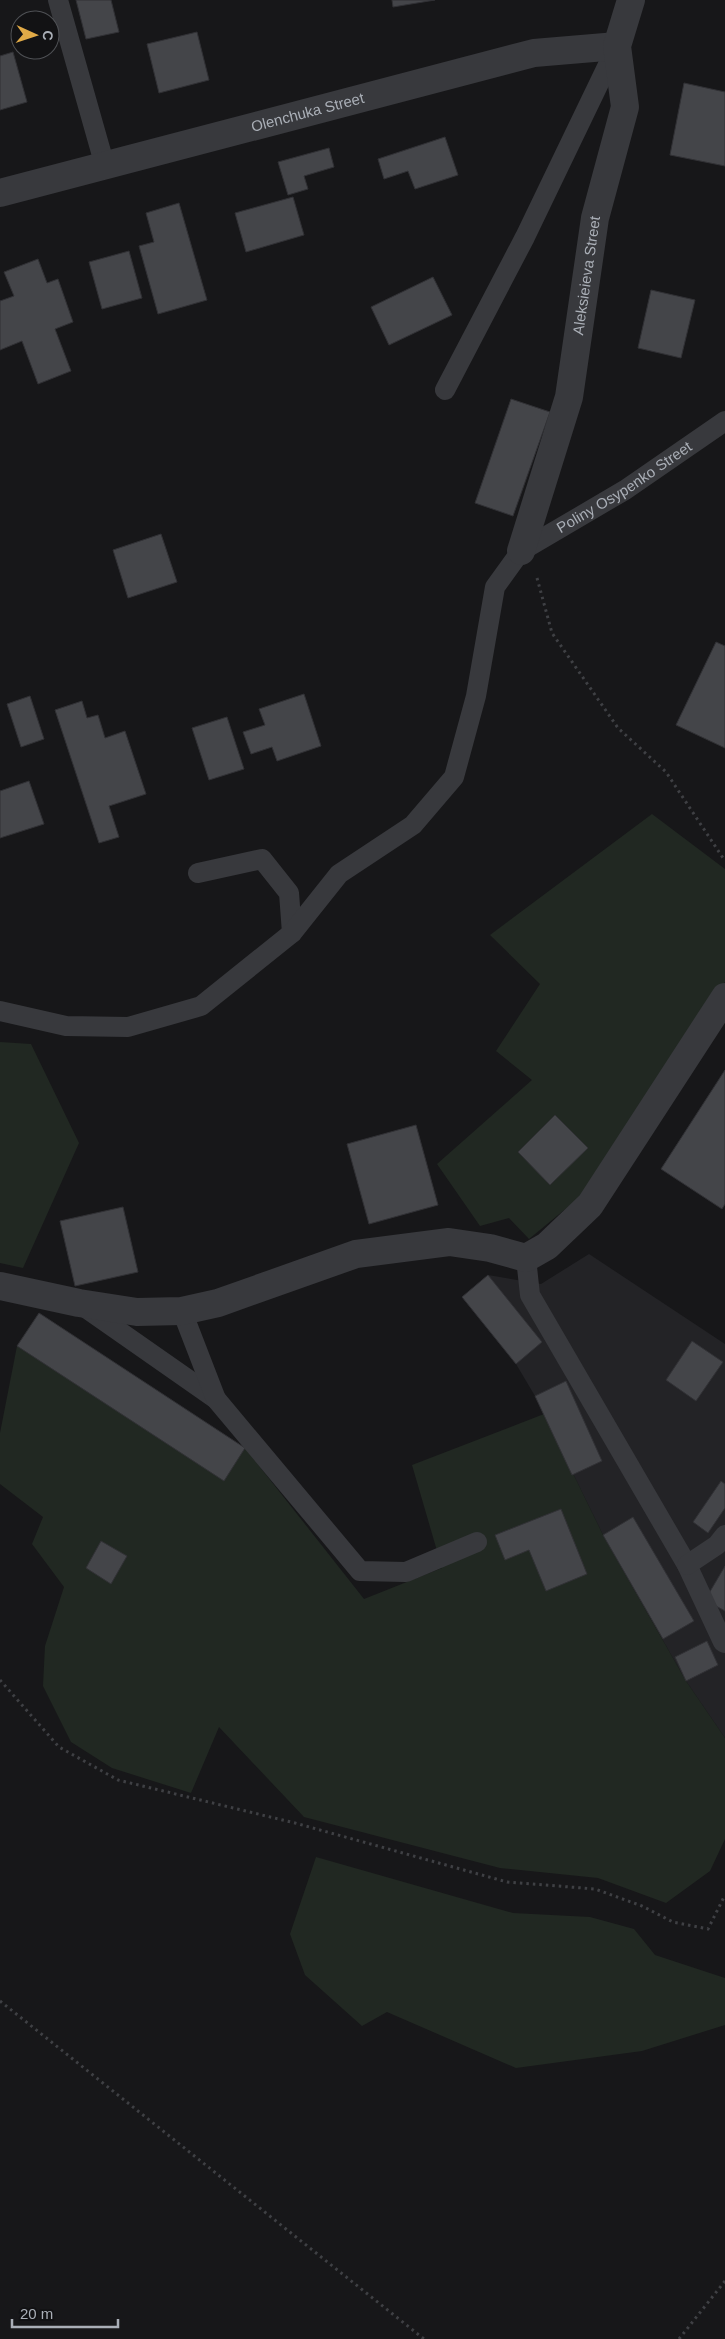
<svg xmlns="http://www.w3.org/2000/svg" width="725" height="2339" font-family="Helvetica,sans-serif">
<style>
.built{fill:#232326}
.green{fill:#212822}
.building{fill:#444549;stroke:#313135}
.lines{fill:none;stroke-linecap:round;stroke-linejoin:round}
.path{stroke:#3f4044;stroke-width:3;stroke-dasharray:2.5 4;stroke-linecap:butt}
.service{stroke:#38393d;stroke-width:20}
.minor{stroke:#38393d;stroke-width:28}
.labels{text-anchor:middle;stroke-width:5;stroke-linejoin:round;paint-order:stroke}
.street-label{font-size:15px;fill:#aaafb7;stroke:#121214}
</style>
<rect width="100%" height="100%" fill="#171719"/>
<path class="built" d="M589 1254 725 1344V1738L686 1681 603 1535 535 1396 516 1364 462 1297 488 1275 541 1284Z"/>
<path class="green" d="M652 814 725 869V982L614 1146 586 1192 529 1239 509 1218 480 1226 437 1164 532 1080 496 1051 540 984 490 935Z
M0 1042 31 1044 79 1143 23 1268 0 1263Z
M17 1346 224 1480 245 1448 364 1599 442 1568 412 1465 544 1414 603 1535 686 1681 725 1738V1839L710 1871 666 1903 598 1878 500 1868 304 1817 219 1727 191 1793 112 1768 71 1742 43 1686 45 1646 64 1587 32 1544 43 1517 0 1484V1433Z
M316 1857 513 1913 590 1917 634 1929 655 1955 725 1978V2025L642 2051 516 2068 387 2012 362 2026 305 1975 290 1934Z"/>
<path class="building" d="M76 0H111L119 32 86 39Z
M392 0H435L393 7Z
M197 32 209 80 159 93 147 44Z
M13 52 27 102 0 110V56Z
M684 83 725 92V166L670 155Z
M445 137 458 175 415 189 408 171 384 179 378 159Z
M329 148 334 167 304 176 308 189 288 195 278 162Z
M293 197 304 235 246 252 235 213Z
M179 203 207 300 158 314 139 246 154 242 146 213Z
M129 251 142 298 102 309 89 262Z
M38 259 47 283 58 279 73 322 55 329 71 371 38 384 22 341 0 350V301L14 296 4 272Z
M433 277 452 315 389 345 371 307Z
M651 290 695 300 681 358 638 348Z
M511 399 550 412 513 516 475 503Z
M161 534 177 582 128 598 113 550Z
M716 642 725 646V748L676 725Z
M304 694 321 746 277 761 272 747 251 754 243 732 265 725 259 709Z
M30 696 44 739 21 747 7 704Z
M82 701 87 718 98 715 105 738 125 731 146 794 109 806 119 837 99 843 55 710Z
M227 717 244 769 209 780 192 728Z
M29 781 44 824 0 838V791Z
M725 1070V1204L722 1209 661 1169Z
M555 1115 588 1148 550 1185 518 1152Z
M416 1125 438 1205 369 1224 347 1144Z
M123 1207 138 1272 75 1286 60 1221Z
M488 1275 542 1342 516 1364 462 1297Z
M39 1313 245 1448 224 1481 17 1346Z
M692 1341 723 1362 696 1401 666 1380Z
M566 1381 602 1461 572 1475 535 1396Z
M721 1481 725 1484V1508L708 1533 693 1522Z
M561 1509 587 1574 546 1591 529 1550 505 1560 495 1535Z
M633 1517 694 1621 663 1639 603 1535Z
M101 1541 127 1556 111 1584 86 1568Z
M725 1566V1611L705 1600Z
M707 1641 718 1665 686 1681 675 1657Z"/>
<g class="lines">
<path class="path" d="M537 578 552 633 618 728 666 772 725 861
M0 1680 59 1747 118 1780 295 1823 507 1882 595 1889 642 1906 673 1922 708 1929 725 1895
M0 2001 424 2339
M679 2339 725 2281"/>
<g class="service">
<path d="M58 0 105 166"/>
<path d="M445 390 525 237 617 46"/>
<path d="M198 873 262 859 289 893 292 933"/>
<path id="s1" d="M0 1011 66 1026 128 1027 201 1006 292 933 339 874 413 825 454 777 476 696 495 587 521 551 625 490 725 421"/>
<path d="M526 1258 530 1295 687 1565 723 1642 725 1643"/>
<path d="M83 1306 216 1399"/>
<path d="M182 1311 216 1399 360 1571 406 1572 477 1542"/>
<path d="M687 1565 717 1545 725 1535"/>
</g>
<g class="minor">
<path id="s2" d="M0 193 534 53 617 46"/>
<path id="s3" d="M521 551 569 397 595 218 625 107 617 46 631 0"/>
<path d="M0 1286 79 1303 137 1312 182 1311 218 1303 356 1254 449 1242 490 1248 526 1258 547 1246 590 1205 725 997"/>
</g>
</g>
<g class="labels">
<g class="street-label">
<text dy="5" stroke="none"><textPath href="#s2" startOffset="318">Olenchuka Street</textPath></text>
<text dy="5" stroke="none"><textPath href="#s3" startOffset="284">Aleksieieva Street</textPath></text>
<text dy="5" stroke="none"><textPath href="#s1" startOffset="910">Poliny Osypenko Street</textPath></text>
</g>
</g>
<g transform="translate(35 35) rotate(93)"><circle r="24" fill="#121214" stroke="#4f5155"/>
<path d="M0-4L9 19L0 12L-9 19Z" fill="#e1aa47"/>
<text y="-8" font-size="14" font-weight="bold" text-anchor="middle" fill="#aaafb7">С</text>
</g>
<path d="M12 2319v8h106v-8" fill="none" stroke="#aaafb7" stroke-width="2.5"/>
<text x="20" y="2319" font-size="15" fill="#aaafb7" stroke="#121214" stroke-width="4" paint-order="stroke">20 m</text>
</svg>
